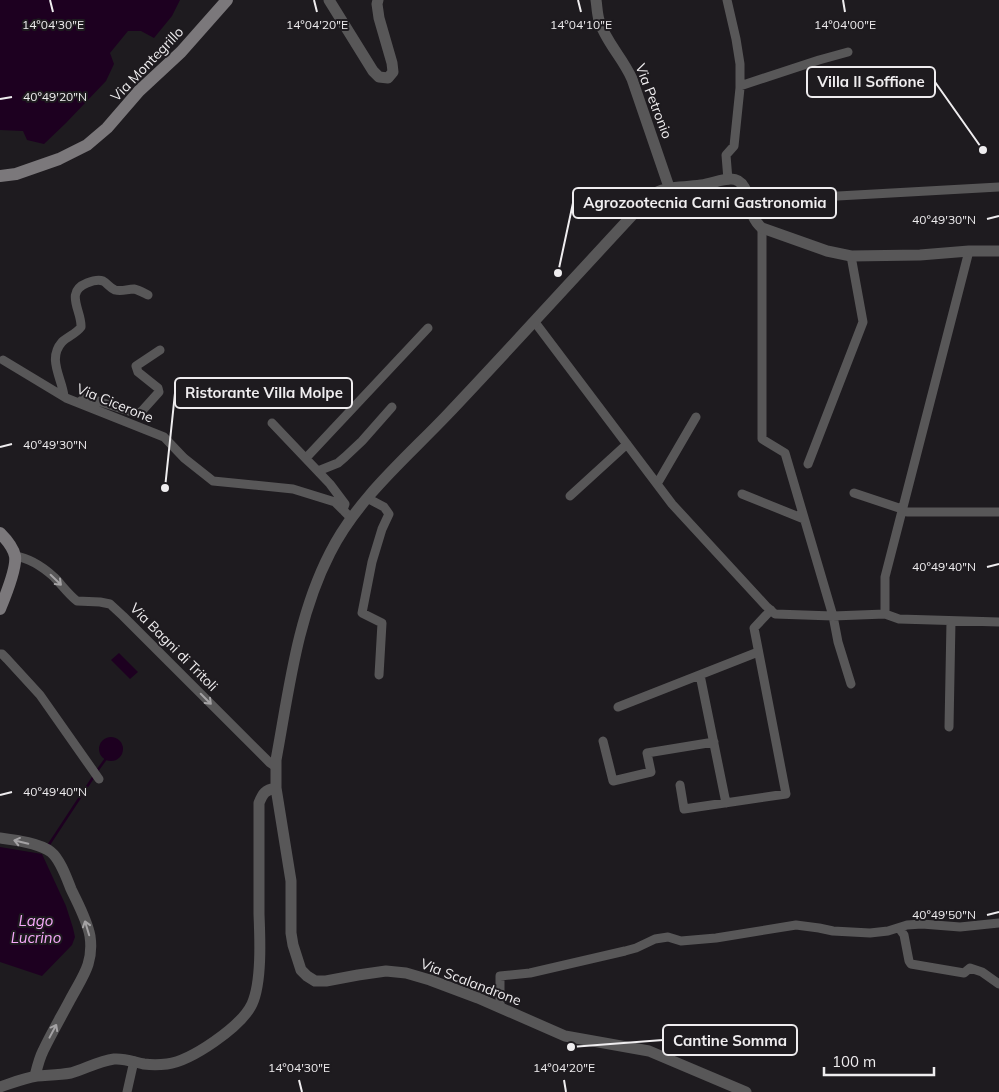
<svg xmlns="http://www.w3.org/2000/svg" width="999" height="1092" font-family="Mulish,sans-serif">
<style>
.water{fill:#1d0020}
.lines{fill:none;stroke-linecap:round;stroke-linejoin:round}
.stream{stroke:#1d0020;stroke-width:2.5}
.minor{stroke:#585758;stroke-width:9}
.tertiary{stroke:#585758;stroke-width:11}
.secondary{stroke:#7b787b;stroke-width:12}
.oneway{stroke:#a4a2a4}
.ticks{fill:none;stroke:#efedef;stroke-width:2}
.labels{text-anchor:middle;stroke-width:4;stroke-linejoin:round;paint-order:stroke}
.street-label{font-size:14px;fill:#efedef;stroke:#1e1b1f}
.water-label{font-size:15px;font-style:italic;fill:#f8abfc;stroke:#1e1b1f}
.ticks-label{font-size:12px;text-anchor:middle;fill:#efedef;stroke:#1e1b1f;stroke-width:4;stroke-linejoin:round;paint-order:stroke}
.leader{fill:none;stroke:#efedef;stroke-width:2}
.callout-dot{fill:#efedef;stroke:#1e1b1f;stroke-width:2}
.callout{fill:#1e1b1f;stroke:#efedef;stroke-width:2}
.callout-label{font-size:15px;text-anchor:middle;font-weight:bold;fill:#efedef}
</style>
<rect width="100%" height="100%" fill="#1e1b1f"/>
<path class="water" d="M0 0H180L172 16 154 38 141 31H128L110 53 114 64 106 81 66 123 44 144 27 140 23 131 0 130Z
M119 653 138 672 130 679 111 660Z
M99 749a12 12 0 1 1 24 0a12 12 0 1 1-24 0Z
M0 847 42 854 66 906 73 928 75 937 72 945 42 976 0 962Z"/>
<g class="lines">
<path class="stream" d="M97 771 105 760
M48 846 94 776"/>
<path class="minor" d="M727 0 736 39 740 64V88L734 146 726 155 728 180
M740 86 819 60 848 52
M749 201 999 187
M762 228V439L785 453 833 616 838 642 851 684
M534 321 672 504 766 606 775 614 833 616 885 614V577L969 251
M3 360 66 398 164 437 184 458 213 481 293 489 335 502 351 518
M64 396C62 378 47 359 62 342 68 336 76 334 81 327 82 311 64 292 87 283 92 281 98 279 103 281 107 283 110 288 115 290 122 292 127 289 134 289 139 290 144 293 148 295
M79 403 85 397 135 413 141 412 159 392 158 388 138 372 136 366 160 350
M272 423 330 484 345 504 343 510
M306 458 428 328
M808 464 863 322 851 256
M318 471 338 463 345 457 362 441 392 407
M657 484 696 417
M854 493 902 509 907 512H999
M742 494 804 519
M570 496 627 444
M367 498 384 507 389 514 382 529 372 562 362 613 382 623 379 675
M15 556C29 558 44 568 54 577 62 585 68 594 77 601L100 602 110 604 123 616 270 763 276 767
M885 614 899 619 999 622
M0 654H2L7 659 40 695 99 779
M700 675 726 803
M618 707 758 652
M949 727 951 621
M603 741 613 781 651 772 647 753 714 742
M680 785 684 809 786 794 754 628 771 610
M899 928 904 935 909 961 911 964 964 973 970 968 982 972 999 984
M500 1008V976L530 973 625 951 636 948 655 939 668 937 681 941 716 938 796 925 819 928 833 931 870 933 888 931 907 925 922 924 960 927 999 923
M127 1092 134 1061"/>
<path class="tertiary" d="M329 0 373 71 379 77 388 78 393 72 392 63 379 18 377 4 378 0
M596 0C597 6 597 13 599 20 605 41 623 58 632 79L669 187
M0 838C15 840 40 843 51 852 60 859 67 879 71 889 78 904 87 920 90 936 94 964 82 977 70 1000 61 1017 51 1034 43 1051 39 1059 37 1068 35 1076
M0 1087C12 1083 24 1078 37 1076 48 1075 59 1075 71 1073 85 1069 99 1061 114 1059 124 1058 134 1062 144 1064 151 1065 159 1065 167 1064 191 1061 241 1027 252 1004 262 982 260 938 259 914 259 877 259 840 259 803 263 793 265 790 276 788
M746 1092 649 1051 565 1036 478 998 430 980 406 973 386 971 358 975 326 981H315L307 976 301 970 293 945 291 933V881L276 788V760C289 690 297 617 330 553 357 499 406 458 447 415 516 342 584 267 652 194 669 185 683 188 701 185 711 184 721 179 731 179 736 179 741 182 744 187 753 201 747 215 762 228L827 251 851 256 920 255 969 251H999"/>
<path class="secondary" d="M0 176 16 174 59 159 87 145 107 128 139 91 181 52 227 0
M0 533C6 539 13 547 15 556 17 568 5 597 0 609"/>
</g>
<defs><path id="oneway-shaft" d="M-6 0H5M1.5-3L5.5 0L1.5 3" fill="none" stroke-width="1.6" stroke-linecap="round" stroke-linejoin="round" transform="scale(1.25)"/></defs>
<g class="oneway">
<use href="#oneway-shaft" transform="translate(56 580) rotate(44)"/>
<use href="#oneway-shaft" transform="translate(206 699) rotate(45)"/>
<use href="#oneway-shaft" transform="translate(21 842) rotate(-167)"/>
<use href="#oneway-shaft" transform="translate(87 928) rotate(-107)"/>
<use href="#oneway-shaft" transform="translate(53 1031) rotate(-62)"/>
</g>
<path class="ticks" d="M50 0 53 12M314 0 317 12M578 0 581 12M843 0 845 12M0 99 12 97M987 219 999 216M0 447 12 444M987 567 999 564M0 795 12 792M987 915 999 912M299 1080 302 1092M564 1080 566 1092"/>
<g class="labels">
<g class="street-label">
<text transform="translate(147 64) rotate(-46)" y="5">Via Montegrillo</text>
<text transform="translate(654 101) rotate(69)" y="5">Via Petronio</text>
<text transform="translate(115 403) rotate(22)" y="5">Via Cicerone</text>
<text transform="translate(174 647) rotate(45)" y="5">Via Bagni di Tritoli</text>
<text transform="translate(471 982) rotate(21)" y="5">Via Scalandrone</text>
</g>
<g class="water-label">
<text x="36" y="926">Lago<tspan x="36" dy="17">Lucrino</tspan></text>
</g>
</g>
<g class="ticks-label">
<text x="53" y="29">14°04'30"E</text>
<text x="317" y="29">14°04'20"E</text>
<text x="581" y="29">14°04'10"E</text>
<text x="845" y="29">14°04'00"E</text>
<text x="55" y="101">40°49'20"N</text>
<text x="944" y="224">40°49'30"N</text>
<text x="55" y="449">40°49'30"N</text>
<text x="944" y="571">40°49'40"N</text>
<text x="55" y="796">40°49'40"N</text>
<text x="944" y="919">40°49'50"N</text>
<text x="299" y="1072">14°04'30"E</text>
<text x="564" y="1072">14°04'20"E</text>
</g>
<path class="leader" d="M983 150L935 82M558 273L573 203M165 488L175 393M571 1047L663 1040"/>
<g class="callout-dot">
<circle cx="983" cy="150" r="5"/>
<circle cx="558" cy="273" r="5"/>
<circle cx="165" cy="488" r="5"/>
<circle cx="571" cy="1047" r="5"/>
</g>
<g class="callout">
<rect x="807" y="67" width="128" height="30" rx="5"/>
<rect x="573" y="188" width="263" height="30" rx="5"/>
<rect x="175" y="378" width="177" height="30" rx="5"/>
<rect x="663" y="1025" width="134" height="30" rx="5"/>
</g>
<g class="callout-label">
<text x="871" y="87">Villa Il Soffione</text>
<text x="705" y="208">Agrozootecnia Carni Gastronomia</text>
<text x="264" y="398">Ristorante Villa Molpe</text>
<text x="730" y="1046">Cantine Somma</text>
</g>
<path d="M824 1067v8h110v-8" fill="none" stroke="#efedef" stroke-width="2.5"/>
<text x="832" y="1067" font-size="15" fill="#efedef" stroke="#1e1b1f" stroke-width="4" paint-order="stroke">100 m</text>
</svg>
